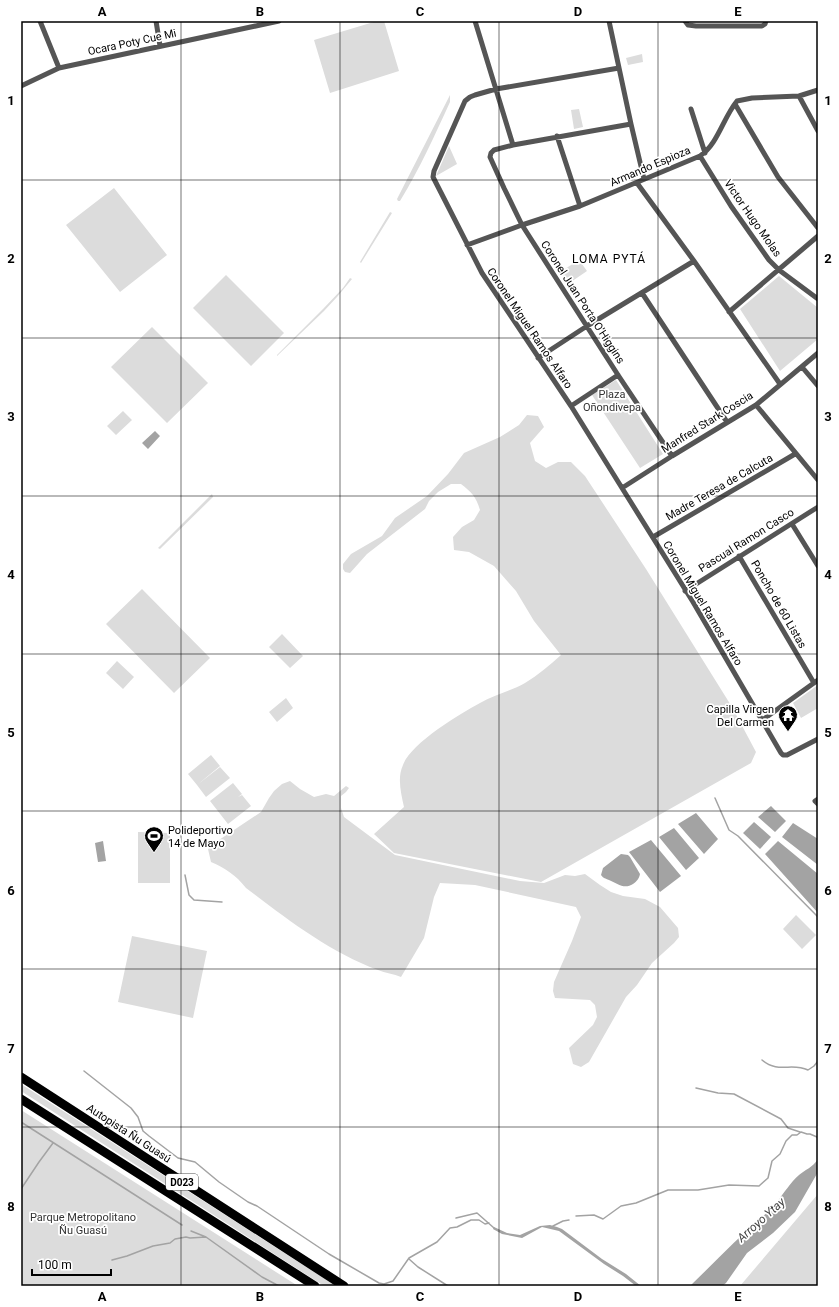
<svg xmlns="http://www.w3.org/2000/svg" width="839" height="1307" font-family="Roboto,sans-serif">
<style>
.green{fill:#dcdcdc}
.water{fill:#a3a3a3}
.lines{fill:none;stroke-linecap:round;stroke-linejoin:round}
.stream{stroke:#a3a3a3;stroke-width:1.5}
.street{stroke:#555;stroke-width:5}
.highway{stroke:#000;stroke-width:9}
.grid{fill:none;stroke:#000;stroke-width:1;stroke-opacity:0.55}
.labels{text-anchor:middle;stroke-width:3.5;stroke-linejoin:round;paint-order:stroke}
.shield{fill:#fff;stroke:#4c4c4c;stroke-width:1}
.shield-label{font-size:10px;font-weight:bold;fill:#000}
.street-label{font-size:11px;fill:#000;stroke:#fff}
.park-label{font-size:11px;fill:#333;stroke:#fff}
.poi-label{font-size:11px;fill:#000;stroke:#fff;text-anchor:end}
.neighbourhood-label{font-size:12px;letter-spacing:1px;fill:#000;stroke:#fff}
.water-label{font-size:12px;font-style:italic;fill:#444;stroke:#fff}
.neatline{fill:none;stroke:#000;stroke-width:1.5}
.grid-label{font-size:13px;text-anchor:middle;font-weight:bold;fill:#000}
</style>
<rect width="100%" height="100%" fill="#fff"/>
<path class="green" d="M377 21H384L399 71 330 93 314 40Z
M642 54 643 62 628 65 626 58Z
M450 95V102C434 137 420 168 400 201H398L397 199Z
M579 109 583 127 574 129 571 110Z
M449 146 457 164 436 176Z
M114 188 167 255 120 292 66 225Z
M390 212 392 213 361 263 360 262Z
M579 260 587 271 568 284 560 272Z
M226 275 284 333 251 366 193 308Z
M779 276 818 308V339L780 371 740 309Z
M350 278 352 279 337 297 324 311 277 356V355L323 309 343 288Z
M152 327 208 383 167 423 111 367Z
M616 380 663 454 640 468 592 395Z
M123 411 132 420 116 435 107 426Z
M527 415 538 416 544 427 530 443 535 461 546 468 558 462H571L585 476 646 569 732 707 756 752 751 763 541 882 394 853 374 834 404 807C401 793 397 778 403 765 411 743 460 714 480 703 494 695 511 691 525 683 538 675 550 665 561 655L534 621 516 591 494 566 469 552 454 550 453 537 462 527 474 520 480 510C476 496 471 492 461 484H451L438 492 429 501 425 509 367 554 350 573 345 572 343 569V564L351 554 382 536 395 518 427 496 448 474 464 453 500 437 519 425Z
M212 494 213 497 160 549 158 548Z
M142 589 210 658 174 693 106 624Z
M282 634 303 656 290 668 269 647Z
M117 661 134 677 123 689 106 673Z
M818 685V708L801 718 793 703Z
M286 698 293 708 277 722 269 712Z
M211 755 220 766 197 785 188 774Z
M220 767 230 778 206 797 197 785Z
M290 781 300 789 314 797 326 794 334 796 346 786 349 788 346 792 341 796V808L344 817 395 855 520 881 544 883 565 875 575 876 585 874 600 885 611 892 623 896 645 899 660 907 678 928 679 937 674 943 652 963 637 985 626 997 589 1062 581 1067 573 1064 569 1048 593 1025 597 1017 595 1005 590 1000 555 998 553 991 554 982 572 941 581 917 576 907 475 885 440 883 434 897 424 938 401 977C394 974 385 973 378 970 329 952 287 919 246 888 236 875 225 868 211 862L208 849 219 840 261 812 269 798 274 791 282 784Z
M233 783 242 794 238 797 242 795 251 806 228 824 210 801Z
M138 832 170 833V883H138Z
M796 915 816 935 802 949 783 929Z
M132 936 207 951 193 1018 118 1002Z
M21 1084 336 1286H324L21 1091Z
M21 1110 298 1286H21Z
M818 1194V1286H740Z"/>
<path class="water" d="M155 431 160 436 148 449 142 443Z
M771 806 786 821 775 832 758 817Z
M696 813 718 839 704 854 678 824Z
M754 822 771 837 760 849 743 833Z
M793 823 818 839V865L782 837Z
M674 828 699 858 686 870 659 837Z
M651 840 681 876 660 892 629 852Z
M103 841 106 861 98 862 95 843Z
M778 841 818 874V913L765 854Z
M621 854 628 855 630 857 640 874C639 879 637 881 633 884 624 890 617 883 609 880 605 878 604 879 601 875L603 868Z
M818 1159V1172L795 1212 773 1233 747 1253 726 1283 722 1286H690C716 1261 741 1234 769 1211 771 1207 774 1205 777 1202 784 1193 790 1183 799 1175 805 1170 813 1167 818 1159Z
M550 1225 557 1227 562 1229 602 1259 626 1274 641 1286H636L623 1276 604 1264 559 1231 542 1227 522 1238 502 1234 493 1229 494 1227 507 1233 520 1235 540 1226Z"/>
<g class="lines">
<path class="stream" d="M715 798 729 830 738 836 818 917
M185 875 189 895 194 900 222 902
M762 1060C779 1074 791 1062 808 1070L814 1066 818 1061
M84 1071 131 1108 138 1117 143 1131 149 1136 178 1158 195 1162 219 1182 248 1202 257 1206 329 1254 379 1283 384 1284 393 1281 409 1258 437 1242 450 1228 457 1227 471 1220H479L485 1224 489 1223
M696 1088 718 1093 734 1094 781 1119 788 1128 800 1132
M21 1122 182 1225
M21 1189 39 1162 53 1143
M576 1216 594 1215 603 1219 621 1206 636 1203 668 1190H698L729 1185 759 1186 768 1178 772 1161 780 1154 786 1141 792 1135H797L801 1132 807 1134H810L817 1137 818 1139
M456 1218 477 1213 494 1228
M553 1226 563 1221 569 1220
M191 1231 206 1237 262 1277 279 1286
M409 1259 418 1267 448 1286
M112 1260 127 1256 153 1246 170 1243 175 1239 186 1237 190 1238 206 1237"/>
<path class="street" d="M40 21 59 68
M156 21 160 46
M475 21 513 145
M609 21 631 124 644 179
M685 21 688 25 696 26H762L765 24 766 21
M619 68 496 89 475 95 470 97 465 101 434 171 433 177 482 273 571 406 622 488 693 602 781 753 783 755H787L818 739
M21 86 59 68 279 21
M799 96 818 131
M735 104 778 177 818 228
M691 109 705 153
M631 124 513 145 494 150 491 153 490 157 504 188 522 225 618 375 672 456
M557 136 580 206
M700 156 731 206 769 260 779 270 818 299
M637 183 694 261 780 384
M467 245 522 225 580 206 700 156C718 144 723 118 737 101L752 98 799 96 818 90
M642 293 727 422
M729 312 818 236
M538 358 587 326 694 261
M802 367 818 386
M756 405 818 480
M571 406 618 375
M622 488 672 456 756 405 818 353
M792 524 818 566
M653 537 795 454
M739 556 814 683
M685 591 818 507
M761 721 818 680
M818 799 815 801 818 804"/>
<path class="highway" d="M21 1077 344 1286
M21 1099 315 1286"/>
</g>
<path class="grid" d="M181 21V1286M340 21V1286M499 21V1286M658 21V1286M21 180H818M21 338H818M21 496H818M21 654H818M21 811H818M21 969H818M21 1127H818"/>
<defs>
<g id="temple-pin" transform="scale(1)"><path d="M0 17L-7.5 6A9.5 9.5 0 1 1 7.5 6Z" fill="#000" stroke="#fff"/><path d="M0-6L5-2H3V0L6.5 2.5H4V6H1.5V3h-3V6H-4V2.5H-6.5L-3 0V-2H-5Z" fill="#fff"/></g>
<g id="stadium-pin" transform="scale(1)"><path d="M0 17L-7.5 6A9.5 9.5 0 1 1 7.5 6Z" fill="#000" stroke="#fff"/><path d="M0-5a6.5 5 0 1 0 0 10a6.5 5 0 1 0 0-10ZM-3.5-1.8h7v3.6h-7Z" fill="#fff"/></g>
</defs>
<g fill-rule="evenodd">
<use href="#temple-pin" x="788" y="715"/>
<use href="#stadium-pin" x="154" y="836"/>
</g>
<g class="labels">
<rect class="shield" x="166" y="1174" width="32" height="16" rx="3"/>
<g class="shield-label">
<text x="182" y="1186">D023</text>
</g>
<g class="street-label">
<text transform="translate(132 42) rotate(-12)" y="4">Ocara Poty Cue Mi</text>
<text transform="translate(650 166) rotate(-23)" y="4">Armando Espioza</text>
<text transform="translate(753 218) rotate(55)" y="4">Victor Hugo Molas</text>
<text transform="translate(583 302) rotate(57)" y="4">Coronel Juan Porta O'Higgins</text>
<text transform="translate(530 328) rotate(56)" y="4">Coronel Miguel Ramos Alfaro</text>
<text transform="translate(707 422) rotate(-32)" y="4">Manfred Stark Coscia</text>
<text transform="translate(719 487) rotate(-30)" y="4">Madre Teresa de Calcuta</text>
<text transform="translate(746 540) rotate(-32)" y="4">Pascual Ramon Casco</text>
<text transform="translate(703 603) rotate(59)" y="4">Coronel Miguel Ramos Alfaro</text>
<text transform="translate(779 604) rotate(60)" y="4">Poncho de 60 Listas</text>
<text transform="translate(129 1133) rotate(33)" y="4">Autopista Ñu Guasú</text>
</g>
<g class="park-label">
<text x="612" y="398">Plaza<tspan x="612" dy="13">Oñondivepa</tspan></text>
<text x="83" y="1221">Parque Metropolitano<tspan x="83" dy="13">Ñu Guasú</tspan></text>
</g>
<g class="poi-label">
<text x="774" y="713">Capilla Virgen<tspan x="774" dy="13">Del Carmen</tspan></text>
<text x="168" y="834" text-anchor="start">Polideportivo<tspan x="168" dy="13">14 de Mayo</tspan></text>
</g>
<g class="neighbourhood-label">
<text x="609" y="263">LOMA PYTÁ</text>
</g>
<g class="water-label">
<text transform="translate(761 1220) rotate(-42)" y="4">Arroyo Ytay</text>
</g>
</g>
<rect width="839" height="1307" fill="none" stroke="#ffffff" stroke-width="44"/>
<path d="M32 1269v6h79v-6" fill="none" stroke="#000000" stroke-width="2"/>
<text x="38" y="1269" font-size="12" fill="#000000" stroke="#ffffff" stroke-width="3" paint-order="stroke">100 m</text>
<rect x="22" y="22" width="795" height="1263" class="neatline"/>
<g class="grid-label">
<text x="102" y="16">A</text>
<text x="260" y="16">B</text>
<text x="420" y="16">C</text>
<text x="578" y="16">D</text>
<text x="738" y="16">E</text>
<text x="11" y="105">1</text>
<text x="828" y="105">1</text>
<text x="11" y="263">2</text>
<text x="828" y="263">2</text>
<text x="11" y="421">3</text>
<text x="828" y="421">3</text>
<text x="11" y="579">4</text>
<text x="828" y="579">4</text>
<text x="11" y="737">5</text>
<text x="828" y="737">5</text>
<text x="11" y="895">6</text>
<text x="828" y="895">6</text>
<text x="11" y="1053">7</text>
<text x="828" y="1053">7</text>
<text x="11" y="1211">8</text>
<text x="828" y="1211">8</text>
<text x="102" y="1301">A</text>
<text x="260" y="1301">B</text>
<text x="420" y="1301">C</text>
<text x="578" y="1301">D</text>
<text x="738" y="1301">E</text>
</g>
</svg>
